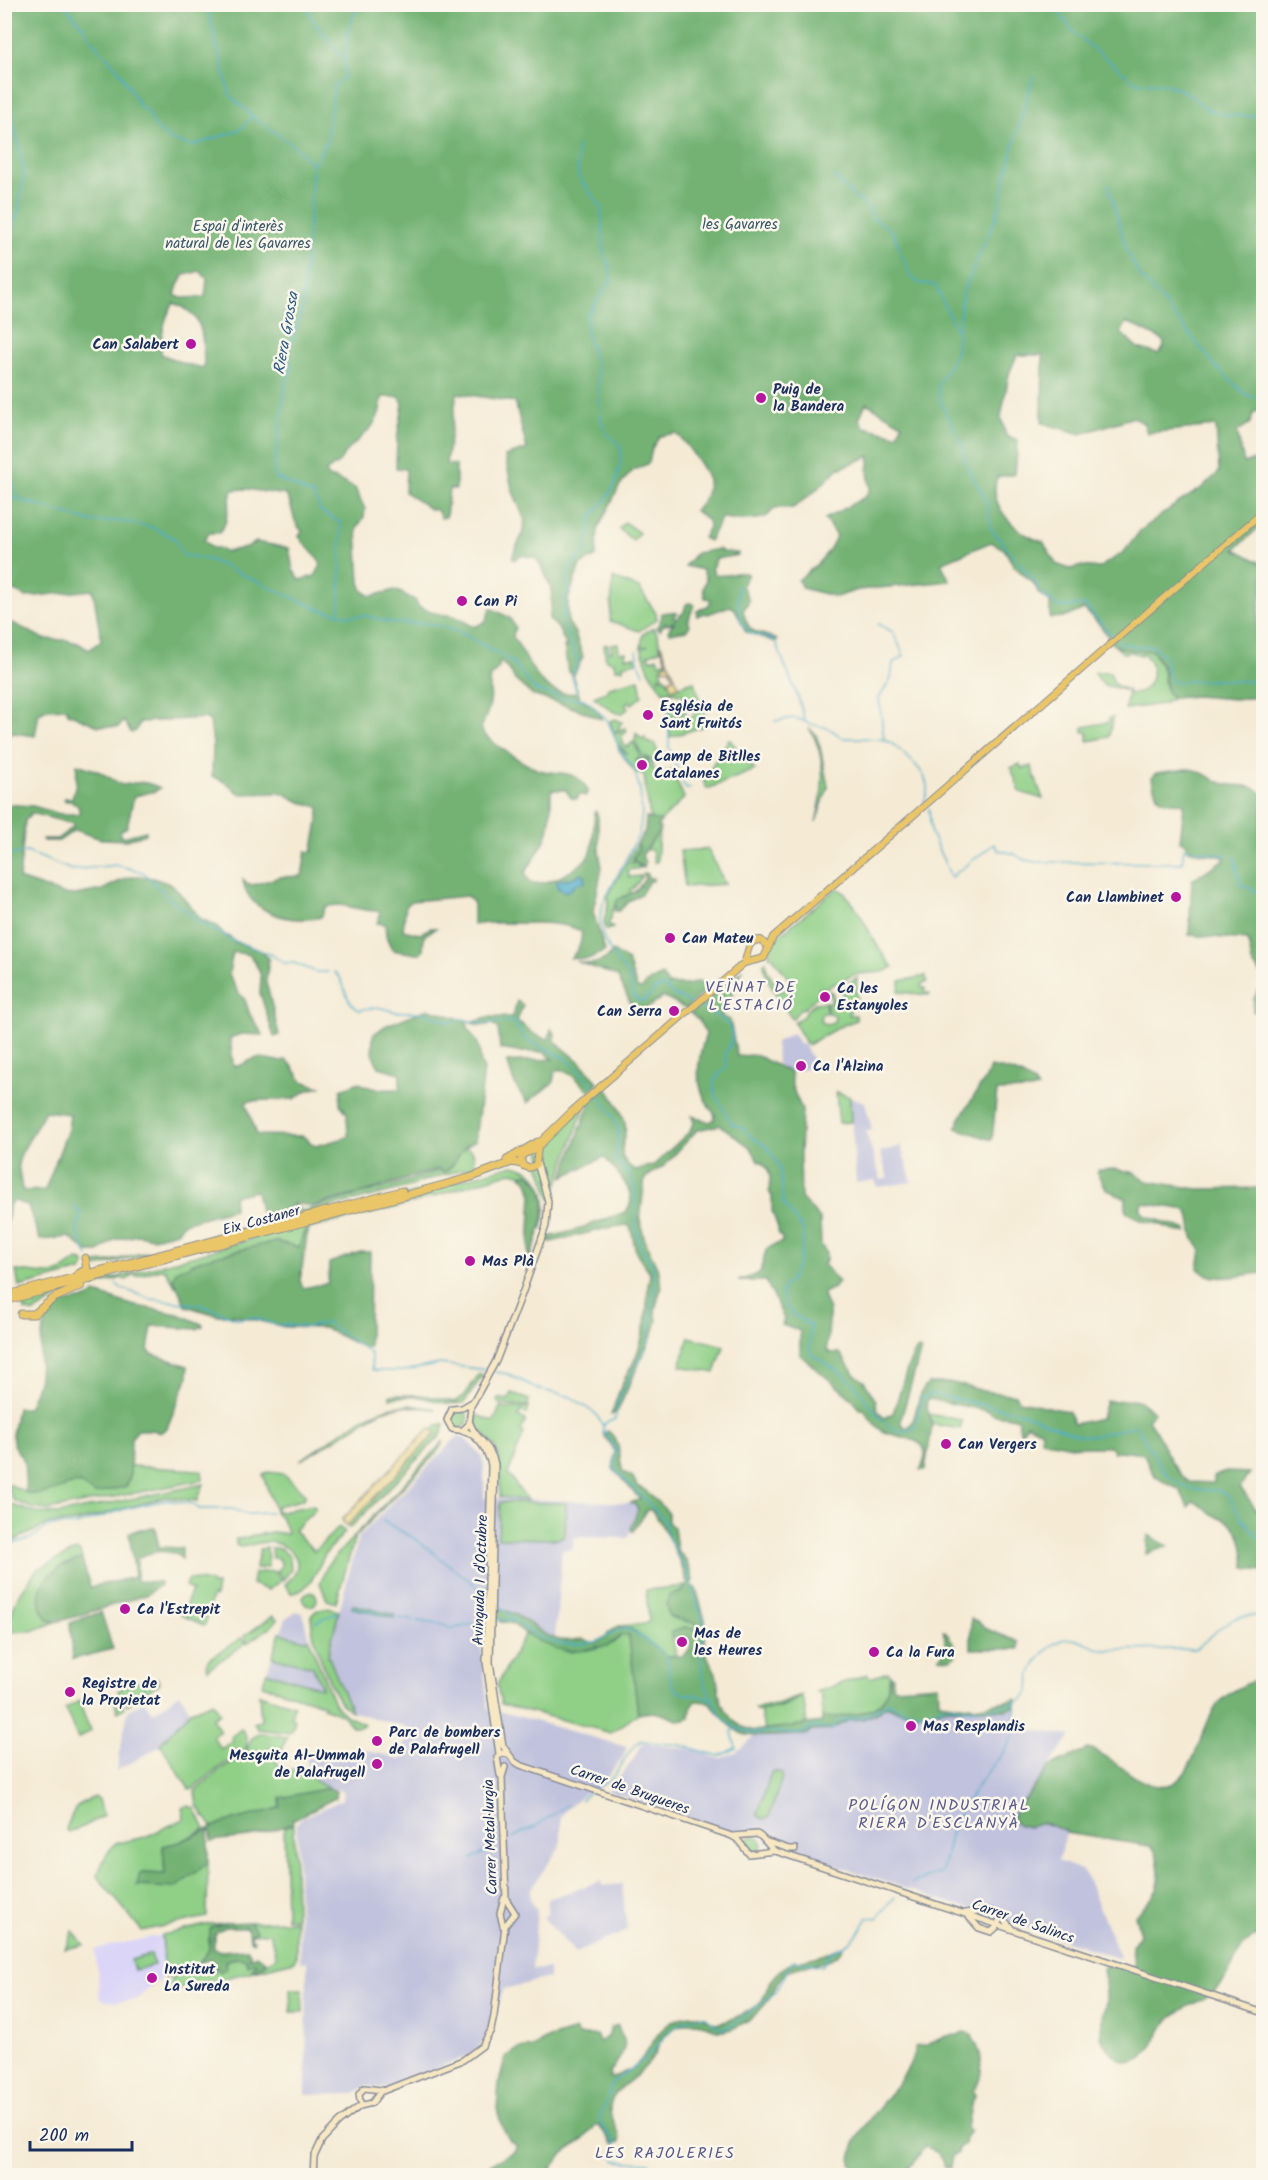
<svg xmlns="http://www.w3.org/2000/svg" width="1268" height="2180" font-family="Kalam,sans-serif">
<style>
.built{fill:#dbd6f7}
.industrial{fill:#c1c2dd}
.green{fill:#8fcf86;stroke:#557f72;stroke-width:1.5}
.forest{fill:#73b273;stroke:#477068;stroke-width:1.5;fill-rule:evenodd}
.sand{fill:#eeda9e;stroke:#84847e;stroke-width:1.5}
.water{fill:#4dadcc;stroke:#346e95;stroke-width:1.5}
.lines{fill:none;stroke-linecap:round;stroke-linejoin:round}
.stream{stroke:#4dadcc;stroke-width:1.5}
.secondary-casing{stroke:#888d9a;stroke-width:8}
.primary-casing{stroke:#888d9a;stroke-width:8}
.motorway-casing{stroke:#888d9a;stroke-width:9}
.secondary{stroke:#f7e8c3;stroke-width:5}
.primary{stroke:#ebc669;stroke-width:6}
.motorway{stroke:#ebc669;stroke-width:7}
.poi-dot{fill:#b5179e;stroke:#fbf7ec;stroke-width:2}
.labels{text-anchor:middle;stroke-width:5;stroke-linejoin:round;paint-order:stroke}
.park-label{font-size:15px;fill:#385768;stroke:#fbf7ec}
.poi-label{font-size:15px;font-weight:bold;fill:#1b2f5e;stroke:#fbf7ec;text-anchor:start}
.street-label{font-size:15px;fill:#1b2f5e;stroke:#fbf7ec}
.water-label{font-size:16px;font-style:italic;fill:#2c5b84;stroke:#fbf7ec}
.neighbourhood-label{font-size:16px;letter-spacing:1.5px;fill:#5b5c8d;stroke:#fbf7ec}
</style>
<rect width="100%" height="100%" fill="#fbf7ec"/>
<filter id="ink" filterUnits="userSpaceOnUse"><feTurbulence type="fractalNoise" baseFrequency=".0167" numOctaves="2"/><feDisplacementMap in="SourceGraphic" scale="12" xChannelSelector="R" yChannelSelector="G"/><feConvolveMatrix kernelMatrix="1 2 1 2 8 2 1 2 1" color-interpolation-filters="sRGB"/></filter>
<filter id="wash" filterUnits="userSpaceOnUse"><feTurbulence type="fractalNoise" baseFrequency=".008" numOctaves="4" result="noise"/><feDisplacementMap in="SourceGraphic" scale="24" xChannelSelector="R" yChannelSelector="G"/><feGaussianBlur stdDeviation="1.35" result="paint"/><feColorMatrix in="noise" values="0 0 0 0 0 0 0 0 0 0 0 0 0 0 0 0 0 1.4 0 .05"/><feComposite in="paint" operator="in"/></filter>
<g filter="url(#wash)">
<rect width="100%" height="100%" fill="#f5ebd5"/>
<path class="built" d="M162 1935 165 1976 161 1977 159 1983 156 1982 136 2000 115 2002 100 2000 95 1949Z"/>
<path class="industrial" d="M793 1033 800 1045 803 1043 815 1064 814 1066 791 1073 777 1064 776 1042Z
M850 1097 865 1102 872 1130 866 1132 881 1180 888 1178 880 1152 901 1146 912 1182 877 1187 875 1180 856 1183Z
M457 1437H463L481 1455 484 1464V1498L631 1503 637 1506 638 1513 628 1538 575 1537 572 1550H562L555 1639 537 1635 484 1603 481 1645 488 1708 627 1747 623 1757 594 1794 586 1792 565 1811 561 1817V1845L530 1890V1898L537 1911 532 1970 549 1968V1978L504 1989 486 2039 472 2054 386 2089 368 2086 352 2094 306 2095 307 1961 300 1962 297 1824 301 1818 342 1800 344 1793 343 1791 320 1785 315 1781 310 1775 306 1757 365 1750 402 1759 407 1728 351 1711 327 1655 359 1537Z
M296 1611 303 1613 307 1632 327 1687V1693L262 1685 286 1618Z
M180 1693 191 1713 160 1744 161 1746 116 1771 128 1711 144 1701 153 1713Z
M885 1706H889L899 1711 916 1714 950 1708 1007 1710 1018 1707 1013 1727 1071 1736 1012 1816 1029 1826 1043 1823 1067 1831 1058 1861 1084 1871 1121 1959 767 1843 762 1832 753 1830 743 1835H738L608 1791 631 1763 643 1743 702 1751 715 1758H722L736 1752 754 1737 805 1735 812 1731H822L837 1727 849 1720 863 1719 877 1713Z
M601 1881 602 1886 622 1884 627 1931 575 1953 543 1917 547 1915 548 1899Z"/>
<path class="green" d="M625 522 639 533 633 541 619 529Z
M613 578 639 588 656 613 657 619 639 631 610 621Z
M653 628 657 633 661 649 648 655 651 660 657 657 659 663 666 661 667 663 661 669 663 675 658 677 659 679 664 677 673 688 694 681 708 725 670 737 669 723 693 716 694 713 703 710 702 708 690 710 688 700 685 699 686 707 682 693 678 695 675 692 671 693 670 690 664 692 651 675 641 648 648 646 641 647 643 634Z
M618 643 619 652H626L625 657H636V662L623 665V669H615L614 662 606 660 604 645 608 644 609 652 612 651 611 644Z
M1114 645 1125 649 1153 651 1163 671 1165 688 1173 698 1163 704 1125 709 1128 691 1104 685 1094 674 1096 672H1110L1114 684 1128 691 1129 694C1153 693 1160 669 1143 653L1141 655 1131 652 1123 653Z
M639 679 642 696 632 704 628 701 626 704 628 709 621 714 614 712 594 697 608 691 607 688 609 687Z
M676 702 677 704 673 706 678 714 685 709 686 713 678 718 677 715 672 717V720L670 721 668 704Z
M1113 717 1109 737 1088 741V732H1083V727L1109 722V718Z
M615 719 622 722 619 726V730L625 728 627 732 621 735 624 745 627 747 633 742 640 754 639 759 634 761H639L641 758 648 759 643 772 650 759 642 756 635 741 636 733 642 739 646 736 644 740 649 742V744L654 743 659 755 665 753 664 757 654 759 651 768 653 767 658 776 672 769 684 798 661 821H654L650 818 644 776 633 770 619 750 618 747 627 754 616 741 614 734 620 731H613L610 721Z
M809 728 816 735 820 747 828 787 816 822C824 792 827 755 809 728Z
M729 739 755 770 707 789 703 780Z
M1020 764 1022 769 1031 766 1043 799 1020 792 1011 768Z
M659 831 657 862H654L652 850H646L642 855Z
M637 844 639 848 634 861 631 863H635L641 868 628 870 629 877 641 876V878L634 888 630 890 631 893C620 898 611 906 611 919L609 920V925L613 928 606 930 604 922 609 900 607 897Z
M708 849 725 884 685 887 680 851Z
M837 888C858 898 873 948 893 967 884 975 866 972 854 975 846 977 840 984 832 984L830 987 819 988 818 995 804 1009 801 1008 792 1019C783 1005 763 978 764 963L766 961 767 970 781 992 789 986 790 981 773 957 769 956 771 942Z
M926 976 927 982 921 985 922 988H925V994L929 993 930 995 899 992 900 981Z
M857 978C856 989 858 1000 856 1008L853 1007V1004L844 1003 842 1000 843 986Z
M1258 990 1263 991V1015L1253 1011 1254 999Z
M829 991 832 992 834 999H838L840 1005H847V1007H851L849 1015H856V1020L839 1027 807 1045 794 1022 806 1014V1011L815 1003 825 1002 826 1013 821 1014 820 1021 826 1024 834 1022 835 1015 828 1013 826 1002 832 1003Z
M836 1092 850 1097 851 1122 839 1123Z
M585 1105 552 1200 551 1199 540 1167 541 1148Z
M464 1146 473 1152 475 1166 416 1183 415 1185 97 1267 90 1263 108 1262 133 1255 162 1250 288 1216 295 1211 294 1203 301 1211 409 1181 437 1171 445 1172Z
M513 1165C545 1171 551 1202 541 1230 546 1210 543 1196 535 1177L511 1172 413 1203 308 1229 304 1232 299 1247 278 1242 269 1243 193 1263 185 1269H181L175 1284 176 1287 165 1270 161 1269 136 1276 135 1274 130 1276V1278L126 1280 122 1278 74 1292 100 1282Z
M77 1260 83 1261 85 1266 81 1271 19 1287 16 1271C46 1272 51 1282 77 1260Z
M76 1287 33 1313 24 1310 22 1301Z
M689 1337 724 1346 715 1373 680 1366Z
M479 1374 483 1375 464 1403 449 1404 416 1396 390 1398V1395H422L455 1402 465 1395Z
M512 1393 529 1400 528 1403 529 1406H506L497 1402 498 1398 508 1400Z
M409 1405 436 1409 403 1406 381 1411 305 1458 300 1460C335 1439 368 1406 409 1405Z
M500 1407 505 1409 529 1407 527 1414 521 1411 518 1416 526 1420 521 1431 524 1433 508 1474 527 1500 500 1497C498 1479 504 1461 493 1444 488 1438 481 1433 476 1426L477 1415 494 1422Z
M450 1419a9 9 0 1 1 18 0a9 9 0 1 1-18 0Z
M929 1414 962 1420 960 1429 932 1424Z
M444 1424 441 1435 350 1528 347 1526 435 1434 432 1430 437 1425Z
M444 1441 437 1452 355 1537 336 1603 327 1600 320 1583 328 1564Z
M130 1466 199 1470 202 1471 203 1480 48 1510 32 1508 13 1500 5 1482 29 1494 79 1483 89 1489 130 1477Z
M268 1472 284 1474 306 1495 302 1500 276 1506 277 1512 313 1505 316 1509 294 1530 314 1551 339 1527 345 1532C339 1540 327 1549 323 1558 317 1571 307 1594 291 1593L285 1585C287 1582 291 1579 294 1575 305 1555 283 1542 267 1542 258 1542 249 1546 240 1547L236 1545V1539L248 1538 249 1536 272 1532 288 1534 281 1517 276 1514 263 1475Z
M204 1484 197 1501 166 1497 76 1522 49 1524 15 1540 7 1541 6 1539 4 1504 6 1503 37 1513 58 1514Z
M500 1502 566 1503 565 1535 558 1539 498 1538Z
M267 1548 268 1567 255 1569 260 1549Z
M271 1548H280L290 1557 291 1570 283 1580 277 1571 281 1567V1562L278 1558H272Z
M77 1550 80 1552 82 1559 61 1567 50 1621 56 1622 32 1631 5 1632V1626L11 1615 17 1598 37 1569Z
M274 1571 281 1581 268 1590 252 1584 254 1573Z
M189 1579 211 1582V1585H217L215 1597 212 1596 205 1626 181 1615 192 1590 185 1586Z
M687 1586 666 1604 669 1616C679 1621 689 1621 700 1625L694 1629 684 1627 672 1632 676 1656H667L640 1636 628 1630 607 1634 619 1626 645 1624 649 1621 646 1590Z
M303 1599a7 7 0 1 1 14 0a7 7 0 1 1-14 0Z
M354 1605 395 1615 394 1618 352 1608V1606Z
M328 1608 339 1611 328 1655 351 1711C347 1709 344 1706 340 1702 331 1689 308 1632 312 1616 314 1610 322 1608 328 1608Z
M273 1616 277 1619 272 1626 247 1643 244 1636Z
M280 1633 305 1640 309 1639 334 1703 347 1716 364 1724 360 1727H353L341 1714 323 1707 324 1705 320 1703 262 1685 267 1672 322 1688 313 1667 272 1657Z
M525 1634 568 1652 588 1650 614 1643 622 1635 629 1636 638 1714 611 1733 501 1704 497 1685Z
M241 1638 246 1643 208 1669 207 1665 208 1660Z
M888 1672 890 1675C888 1682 888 1692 884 1698 873 1715 840 1717 822 1718V1695L816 1692 868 1674 870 1678Z
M157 1678 160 1683 145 1693 144 1683 142 1695 138 1699 137 1692H133L132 1694 134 1701 131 1699V1703L127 1705 125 1698 123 1699 121 1701 124 1708 118 1712 114 1700 120 1697 118 1690 122 1689V1686H131V1684Z
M259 1694 294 1705 291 1717 295 1718 293 1729 289 1733 258 1729 254 1723 261 1721Z
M801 1697 804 1701 807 1724 787 1728 764 1729 760 1711 781 1707Z
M79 1701 90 1731 78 1739 65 1709Z
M213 1702 220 1713 212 1718 220 1731 213 1737 221 1749 233 1740 231 1737 241 1729C248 1735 249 1747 242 1755L241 1753 217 1769 193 1789H189L160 1744 191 1711Z
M259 1733 287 1737 276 1763 288 1770 309 1768 315 1781 329 1788 281 1798 280 1807 276 1809 212 1827 197 1805 195 1791 219 1770 245 1754 251 1739Z
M774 1771 782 1773V1778L770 1814 768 1818 763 1819 758 1816V1813L771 1773Z
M95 1797 99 1799 103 1816 83 1827 67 1832 66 1829C74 1809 74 1805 95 1797Z
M187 1806 195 1808 205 1829 180 1842 163 1846 165 1874 140 1873 138 1886 200 1868 208 1863 207 1917 142 1931 97 1876 105 1857 114 1844 145 1837 184 1819 182 1808Z
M293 1824 294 1827 296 1919 286 1918 284 1827Z
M746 1844a8 8 0 1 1 16 0a8 8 0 1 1-16 0Z
M296 1921V1957L294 1961 173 1991 170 1990 171 1977 195 1969 214 1972C221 1962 233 1956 246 1959L247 1963 254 1961 257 1963 256 1970C262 1964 270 1962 276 1957L270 1933 253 1934 256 1931 250 1922Z
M228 1923 216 1926 209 1938V1949L199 1964 171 1975 165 1979 162 1935 210 1924Z
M73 1931 84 1945 65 1949Z
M151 1954 154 1965 134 1970 131 1960Z
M290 1989H302L303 2012H291Z"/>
<path class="forest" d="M5 5H1263V410L1254 412 1250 423 1237 432 1244 463 1263 458 1264 523 1235 549 1263 564V584L1255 641 1263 646V697L1234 699 1196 696 1173 698 1167 692 1164 669 1153 651 1125 649 1114 645 1099 624 1084 609 1066 617 1050 618V601L1039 594 1034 584 1014 566 1004 549 991 542 941 563 950 581 858 590 836 597 802 588 798 580C814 568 829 555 836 536L825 519 865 497 870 489 868 471 870 456 838 469 813 493 793 508H774C772 511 770 514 767 516 760 521 730 521 722 517L709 541 703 538 709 527 708 521 694 510 698 508C703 500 709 492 708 481 707 471 684 441 676 433L660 436 652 448 649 463 632 471 620 485 598 529 596 556 580 565 568 600V622L575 633 583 657 573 677 580 698 592 705 603 717 601 719 580 710 532 695 515 680 511 672 500 661 499 667 489 680C493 705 489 707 481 729 486 741 526 765 539 770 560 776 576 767 588 791L585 796 580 794 577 799 571 798 566 790H551C551 808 552 828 543 844 537 854 531 863 525 873L530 882C545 889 588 866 592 849L595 810 598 817 599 851 602 868 593 912 605 951 588 959 571 958C578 950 583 942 581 931 558 920 531 924 506 923 494 923 485 922 473 925V902L467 896 412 901 406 905 403 930 420 934 430 928H436L424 936 423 950 419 954H416L392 950 386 936 385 924 377 923 380 915 378 911C359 912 343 901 325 907 325 908 322 915 322 916 319 919 312 918 308 919 283 921 245 909 243 879L246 883 253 885 280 877 302 876 306 851 312 852C315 837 319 823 319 807L300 802 283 793 240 794 225 782 212 776 213 745 210 721 205 718 140 722 136 731 131 733 124 721 119 727 98 726 68 713 66 708 47 709 39 713 35 736 13 733 5 740V623H13L44 639 66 640 78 643 89 650 101 640 93 590 26 597 15 591 5 589ZM200 271 207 279 205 297 181 298 175 295 178 285 184 275ZM174 303C206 315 203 339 204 368L185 364 161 354C161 338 164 317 174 303ZM1127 322 1163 340 1164 347 1158 354 1138 348 1121 333ZM1017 355H1043L1042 423 1081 434 1134 417 1144 424 1147 433 1216 426 1219 472 1202 488 1176 504 1140 531 1124 552 1099 568 1082 566 1070 569 1056 564 1043 542C1017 534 987 507 997 477L1015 474 1018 440 1006 436 1001 417 1009 374ZM457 393 515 402 527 449 505 456 512 489 525 521 522 535 512 557 514 560 521 555 536 558C551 583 555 590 549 619L558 628 567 647 564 646 568 672H571L577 693C539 699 531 662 513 637L515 627 510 618 491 608 485 622 474 627 454 616 434 613 419 607 415 600 395 590 371 596 363 591 360 582 357 528 364 517 365 509 355 488 336 479 328 477 326 472C330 468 333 467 338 463 341 461 343 455 346 452 365 431 380 428 382 397H400L403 404 397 439 396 468 406 469 405 492 430 509 437 510 441 518 446 517 449 489H456V465L446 464ZM866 403 902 424 897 435 864 427 859 419ZM246 489 286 495C294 507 291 521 302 531L299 536C305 547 316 553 321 565L315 576 300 580 293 570 289 548 256 542 247 547 225 552 219 548H213L204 540 209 533H219L225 524 232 490Z
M719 549 723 552 738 553V555L716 559 712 568 714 574C726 579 736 569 748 574L742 585 749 601 743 611C751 639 754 628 777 640L775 642 746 632 735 609 730 606 708 614 704 613 697 616V611L709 605 711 599 705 598 703 588 706 579 703 570 685 566 696 553Z
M689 603 694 604V606L688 620 690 625 687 630 670 633 669 629 674 622 666 625 665 623 660 630 656 628 661 620 662 613 670 612 677 613 673 617 676 619 684 612 686 604Z
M77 764 98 771 122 785C139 782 143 780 160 788L156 791 134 796 127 827 121 831 120 835 123 837 146 831V834L127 840 101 839 75 830 59 841H43L42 839H57L73 827V824L31 813 25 821 19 879 63 894 75 895 102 890 126 878 137 876 153 878 173 885 201 919 217 926 223 934 230 937 235 942 259 950 269 959 266 981 279 1035 274 1037 260 993 261 978 259 970 250 955 234 952 232 956 229 974 238 992 245 1000 250 1015 263 1035 241 1034 230 1038 233 1063 234 1066C243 1067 249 1059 257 1058 268 1057 275 1063 286 1060L291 1064 302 1081 320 1087 308 1090 294 1099 248 1101 246 1104 257 1135 303 1136 315 1146 348 1137 347 1113 340 1104 341 1089 359 1082C371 1091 386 1089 400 1089V1073L379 1067 372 1054 373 1035 385 1026 419 1012 429 1009 467 1021C468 1034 473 1033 478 1044 481 1052 478 1061 484 1069L475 1141C456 1150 461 1160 445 1172L438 1169 358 1194 312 1206 293 1203 292 1207 261 1216 256 1191 233 1196 234 1209 184 1223 177 1232 153 1238 138 1235 114 1240 99 1252H88L69 1237 40 1240 28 1206 15 1201 10 1203 6 1233H5V804L33 806 60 814H80L78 806 71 801H65L64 798H72L76 783ZM45 1111 70 1114 68 1129 45 1190 25 1191 22 1189 18 1164 21 1154Z
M1186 769C1203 769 1211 781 1226 784 1238 787 1254 783 1262 794 1261 801 1262 806 1262 813 1261 827 1256 843 1264 856L1263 977 1252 963 1248 940 1189 935 1192 880 1225 859 1224 857 1188 850 1185 843 1180 841 1184 804C1178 801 1176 803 1170 802 1156 802 1153 787 1152 777L1156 773Z
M646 818 661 821 658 825 660 830 642 855 645 863 644 868 636 863 633 858 639 848 637 844 645 831Z
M646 873 649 878H653V881H649L641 894 629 901 619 911H615L617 900 636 891 645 879 643 874Z
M613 951 628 961 637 988 642 989 646 983 662 975 668 985C674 984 678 985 684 985 696 986 694 977 709 986L686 1009 663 997 642 1012 633 1008 617 976 576 961C590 967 605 963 613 951Z
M743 969 730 1000 721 1016 730 1020 737 1056 756 1055 791 1073 792 1087 802 1110 800 1154 801 1198 820 1219 821 1245 826 1252V1262H824V1265L838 1281 834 1288 823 1293C823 1300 828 1305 829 1311 830 1325 827 1336 827 1350L831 1353H840L854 1374 864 1381 876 1401 877 1410 884 1418 893 1413C899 1398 908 1357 918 1349L921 1350 901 1419V1424L907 1428C919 1420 914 1395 929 1383H953L984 1391 1016 1395 1018 1400 1020 1401C1037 1404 1052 1408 1068 1411L1074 1424 1101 1418 1106 1401 1138 1400 1154 1412 1148 1420C1164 1440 1168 1466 1189 1482L1214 1483V1476L1226 1472 1250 1473 1240 1487 1263 1519V1571L1245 1568C1244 1553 1243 1533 1230 1523 1224 1519 1215 1517 1209 1512 1203 1508 1201 1503 1193 1502L1188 1507 1180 1490C1157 1478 1153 1480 1144 1454L1119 1451 1114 1453 1110 1447H1077L1041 1440 1042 1431 1027 1424 1022 1432H1020L1018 1420C1009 1414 997 1419 988 1411L929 1399 926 1403 932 1426 925 1470H920C939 1435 900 1440 883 1431 874 1426 869 1418 864 1409H860L852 1399 800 1355V1331L782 1325 784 1319 766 1281H738C771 1271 757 1273 767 1248L782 1242V1238L778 1234V1228L772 1211V1197L769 1191 770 1177 768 1169 762 1162H759L751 1148 720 1125 697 1130 664 1166 645 1178 640 1220 645 1241 659 1271 661 1287 655 1310 657 1321 653 1333 617 1412 611 1415C616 1402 619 1388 626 1376 629 1370 633 1365 635 1359 645 1336 647 1311 648 1287 648 1282 650 1278 650 1273L636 1252 631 1229 628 1225 612 1227 551 1242 544 1240 545 1238 573 1231 625 1212C643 1197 614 1169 604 1157L563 1177 590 1102 605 1086C610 1092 622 1112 624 1119 631 1138 609 1154 635 1170L654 1165 690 1131 694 1123 692 1116 709 1122 714 1120 715 1115C694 1088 695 1066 706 1034L699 1021 690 1013Z
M517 1001 523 1005 517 1021C530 1029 533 1037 549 1039L551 1029 555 1034V1041L580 1062 598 1082 590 1092 574 1076 560 1069 554 1072V1082L527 1103 515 1085 507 1062 553 1059 544 1052H518L500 1049 498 1028 492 1024 480 1026 470 1022C478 1022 484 1018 492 1017 500 1017 505 1019 513 1016Z
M990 1067C1009 1070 1024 1073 1038 1088L1030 1090 997 1091 992 1140 956 1128 960 1118 987 1076Z
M1116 1169 1135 1173 1147 1181 1198 1189 1263 1188V1273C1245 1274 1210 1285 1198 1268L1201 1250C1187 1234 1195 1227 1187 1210L1143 1203 1140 1208 1144 1215 1187 1230 1186 1232H1178L1159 1224 1143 1221 1126 1212V1198L1107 1190 1097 1173 1098 1170Z
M527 1173C559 1191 538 1238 528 1263L532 1195 528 1181 521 1176Z
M308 1229 300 1281 303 1288 328 1283 329 1263 360 1252H370L369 1347 364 1348 324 1328 285 1327 234 1315H217L186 1306 173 1278 177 1270C187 1268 194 1263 203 1259L269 1243 278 1242 299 1247 304 1232Z
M95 1293 132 1305 178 1314 202 1324 203 1326 197 1329 152 1326 148 1350 152 1354 188 1366V1376L167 1428 160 1433 152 1430H138L131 1438 130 1477 127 1486 95 1494 79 1483C58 1487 49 1497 26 1493L24 1461 14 1446 12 1435 17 1408H28C32 1398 37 1388 39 1377 41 1354 37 1323 57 1307 68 1297 81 1305 95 1293Z
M608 1431C622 1442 618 1457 623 1472L633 1477 637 1486 645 1490 668 1512V1522L674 1528 677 1550 686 1560 693 1580 691 1585 696 1589 705 1620V1652L716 1673 721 1703 734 1721 742 1727 754 1731 822 1722V1718C840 1717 873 1715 884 1698 888 1691 889 1682 891 1675L893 1677 892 1686 895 1688 938 1685 939 1702 975 1707 1016 1699 1014 1707 1007 1710 950 1708 916 1714 899 1711 889 1706H885L877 1713 863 1719 849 1720 830 1730 812 1731 805 1735C788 1734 752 1740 739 1732 727 1725 718 1712 709 1702L696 1701 691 1708 690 1718C679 1725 669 1715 658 1713 652 1711 645 1713 638 1714L629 1636 622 1635C617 1639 613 1644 607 1646 602 1647 597 1646 593 1648 569 1656 545 1647 525 1633 514 1626 515 1622 500 1622L494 1610C517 1607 533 1631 553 1638 563 1642 572 1640 582 1639 587 1639 590 1644 596 1642 603 1640 612 1630 619 1626L632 1629 667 1656H682L690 1650V1638L678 1636 672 1638V1632L684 1627 694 1629 699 1625C689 1620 679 1621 669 1616L666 1604 670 1595 681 1592 687 1586C687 1573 661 1520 651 1510H647L633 1532 631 1529 638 1509 634 1504 631 1503 640 1499 613 1469 615 1451 603 1434Z
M155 1528 159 1547 182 1548V1559C172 1547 149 1551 137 1559V1581L160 1582V1585L146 1595 60 1621C42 1624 35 1600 42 1586 50 1571 67 1562 82 1559L90 1587 135 1577 129 1533 140 1529Z
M1148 1535 1168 1546 1146 1554Z
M101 1612 113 1649 73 1659 70 1623Z
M971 1619 978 1621 989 1630 1019 1642V1649H971Z
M943 1631H945L955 1645 956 1654 952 1659 939 1658 947 1646Z
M1263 1676V1932C1235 1944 1238 1964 1221 1984 1207 2002 1188 2003 1172 2017 1158 2029 1154 2049 1143 2057 1135 2064 1126 2064 1118 2058 1088 2036 1106 2024 1106 1996 1106 1987 1104 1978 1103 1968L1108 1965 1132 1970C1136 1961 1132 1955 1132 1946L1140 1934 1135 1915C1160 1893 1163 1885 1156 1852L1150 1846 1066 1833V1831L1043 1823 1029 1827 1019 1825 1010 1819 1049 1767 1087 1749C1115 1754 1131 1784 1160 1786 1196 1788 1199 1723 1220 1702 1231 1690 1249 1683 1263 1676Z
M802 1695 801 1697C786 1704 773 1710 757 1711L755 1708 776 1704Z
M329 1788 336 1791 335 1798 292 1820 293 1824 249 1837 211 1841V1831H208V1863L175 1888 137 1886 140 1873 165 1874 163 1846 180 1842 222 1823 276 1809 280 1807V1798Z
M250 1922 256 1931 251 1935 252 1940H254L253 1942 250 1940 249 1930 246 1927H226L217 1931 214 1936V1949L221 1951 247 1949 250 1953V1958L256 1955 266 1961C264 1965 257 1970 252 1969L256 1963 254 1962 248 1965 246 1959 235 1958 225 1961 226 1968 220 1972 218 1967 214 1972 194 1970 198 1968 210 1969 214 1967V1962L211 1959 199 1963 209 1949 210 1930 212 1927 228 1923Z
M843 1947C835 1967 801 1961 785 1973 778 1979 775 1989 770 1997 761 2013 736 2033 717 2031 699 2018 677 2021 662 2038 658 2042 658 2049 655 2055 652 2059 647 2065 643 2069 634 2080 615 2088 611 2103 606 2118 620 2125 620 2142L613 2144 599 2126 596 2125 582 2141 562 2154 551 2169 540 2176H484L483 2173 490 2164 514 2152 516 2146 510 2141 502 2127 497 2109 499 2083 505 2058 518 2049 533 2047 549 2038 576 2030 577 2035H596L600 2042 609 2035 611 2027 618 2025C619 2031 622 2035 624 2040 627 2050 615 2065 610 2073V2078H613C619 2073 627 2072 633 2068 654 2050 651 2028 683 2017 703 2010 702 2021 717 2023 725 2024 751 2010 758 2005 766 1999 765 1988 771 1981 788 1959 798 1962 822 1955 829 1953 836 1948 843 1947Z
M963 2032 972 2034C973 2040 976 2042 978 2048 983 2059 983 2082 973 2090L975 2096 971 2105 967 2128 970 2131 964 2139 965 2144 959 2147 958 2153 952 2157 950 2168H945C943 2152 937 2154 925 2146L914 2163 901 2175C885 2176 870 2171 855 2174L856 2170 851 2164C849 2124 912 2084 915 2047L927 2045 946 2036 958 2035Z"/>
<path class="sand" d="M660 646 661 645 679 686 672 689 668 680 673 678 669 668 664 669 662 666 667 663Z
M430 1428 436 1433 347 1526 342 1520Z"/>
<path class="water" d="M581 873 585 875V882L576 884 571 889 565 892 557 887V881L573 878Z"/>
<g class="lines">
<path class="stream" d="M64 4 85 29 89 37 120 72 141 108 147 110 155 127 170 140 192 146 239 130 253 117 294 146 312 164
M206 4 230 95 253 117
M305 4 316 25 345 60 344 78 334 85 327 141 313 165 302 311 288 352 292 369 286 382 274 471 276 478 313 495 321 511 341 523 340 611
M1044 4 1056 8 1074 33 1135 82 1165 84 1186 92 1207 109 1225 115 1264 116
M345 58 348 31 358 4
M1033 77 1015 140 997 215 962 295 956 352 938 385 940 401 962 444 966 464 987 502 991 529 1034 581 1040 592 1058 607 1085 605 1113 637
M4 98 12 110 24 172 19 209 11 238 4 251
M577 146 578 176 601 207 604 254 610 266 611 280 587 316V336L597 367 601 420 606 432 620 446 621 452 620 464 616 482 605 501 593 514 591 520 587 546 585 553 572 565 567 576 568 592 565 600 563 622 578 661 572 676 577 693
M834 176 845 189 867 207 872 217 893 232 910 276 918 283 935 285 957 332
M1108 184 1127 251 1140 276 1163 302 1218 369 1245 394 1264 401
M4 455 18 497
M4 500 18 499 92 522 119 521 151 527 174 538 183 555 210 560 318 609 349 616H367L393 623 434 624 462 633 512 662 535 690 563 698 584 699 592 705 608 721 620 750 634 769 640 789 642 814 639 834 603 903 600 919 603 936 611 953 629 976 634 996 637 1000 644 1001 655 989 663 986 675 996 691 1003
M738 586C737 600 737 628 753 634 760 637 768 636 775 641L799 700 805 722C824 730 824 722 842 738 852 739 877 737 885 740 892 742 898 749 904 754 918 766 934 781 924 802
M878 624 893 632 904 656 893 663 891 679 879 698 884 739
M1118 642 1136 646H1153L1165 657 1168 673 1173 682 1215 680 1264 682
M637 650 638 657
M638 659 639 663
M640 665 644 673
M665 697 666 703
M667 705 668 711
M669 713V718
M669 721V747L672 756
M775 721 794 718 804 721
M673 759 686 789 691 788
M929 808 931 833 951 877 994 844 998 850 1015 854 1022 859 1035 862 1182 863 1184 848 1228 856
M4 856 27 852 72 870 116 865 143 872 169 898 203 924 230 939 272 955 284 963H294L316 972H328
M1235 857 1240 884 1264 895
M334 972C348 981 340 997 359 1010L377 1007 397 1012H422L449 1022 463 1019 484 1024 514 1021 525 1039 567 1059 593 1085
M701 1007C723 1019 743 1028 725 1054L727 1066 714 1081 715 1094 731 1123 744 1129 750 1136 767 1147 777 1162 781 1174 783 1203 804 1231 800 1261 790 1281 784 1286 782 1293 784 1302 791 1313 810 1325C812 1334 807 1346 811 1354 824 1363 838 1370 850 1380 865 1392 888 1447 915 1427L922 1399 931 1394 1023 1413 1077 1435 1093 1436 1135 1426 1138 1429 1166 1474 1182 1485 1192 1489 1221 1491 1229 1496 1242 1519 1264 1543
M600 1095C605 1106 617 1118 618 1129 619 1139 616 1149 615 1159L630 1176 635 1187V1220L640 1246 653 1266 655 1281 649 1340 619 1399 615 1419 604 1424 603 1430 616 1450 614 1465 616 1471 664 1519 669 1539 686 1570 704 1623 703 1642 701 1654 702 1678 721 1716 735 1728 753 1733 772 1732 801 1734 812 1727 833 1729 838 1721 866 1716 888 1702C899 1709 909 1712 922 1713 931 1714 936 1707 944 1706 953 1705 962 1708 971 1709 982 1710 1018 1705 1025 1697 1031 1690 1029 1679 1032 1671 1037 1659 1052 1642 1065 1639 1079 1637 1091 1648 1104 1650L1195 1649C1222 1630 1226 1611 1264 1617
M75 1204 76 1210 81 1213 77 1232 88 1257
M116 1284 123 1289 151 1299 201 1305 238 1319 253 1317 273 1324 308 1327 327 1323 368 1351 371 1355 372 1369 376 1371H404L440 1364 486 1370
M495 1372 508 1374 538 1389 571 1397 596 1414 603 1426
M383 1521 417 1540 483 1591
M8 1544 30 1539 49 1526 76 1525 125 1509 167 1500 193 1504 199 1509H232L246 1514 271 1513
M497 1603C528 1634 548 1651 594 1642 605 1640 613 1629 624 1629 636 1629 657 1649 667 1656 669 1664 668 1673 671 1681 677 1701 699 1691 712 1700
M352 1607 394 1617
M398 1618 414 1620
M497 1619 513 1621
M417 1621 444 1625 450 1629 483 1622
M316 1622 321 1619 337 1613
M595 1787C621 1782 622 1752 641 1741L680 1745 719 1756 736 1748 732 1732 734 1729
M581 1800 589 1792
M512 1838 536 1826 567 1805
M472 1859 496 1846
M912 1883 942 1872 953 1823 982 1779 1007 1748 1015 1730 1016 1703
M655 2176 649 2163 616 2161 614 2157 616 2143 601 2125 599 2119 610 2092 611 2084C622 2075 635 2068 645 2058 668 2037 669 2022 704 2016L722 2029 734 2024 776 1992 793 1960 822 1966 829 1954 850 1942 861 1930 868 1917 877 1918 895 1897"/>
</g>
</g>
<g filter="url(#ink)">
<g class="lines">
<g class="secondary-casing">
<path id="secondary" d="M474 1401 462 1408 452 1409 447 1420 452 1429C457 1431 462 1429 467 1432 479 1437 488 1452 491 1465L486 1662 499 1754
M470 1423C475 1439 490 1443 495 1464L490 1662 503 1746 514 1761 520 1765 732 1836 737 1839 749 1854 775 1851
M462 1431 469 1424 471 1406 496 1361 522 1294 546 1226 548 1201 537 1163
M500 1775 497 1757 502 1753 508 1754
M733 1836 757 1834C765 1838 767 1846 775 1851L1264 2013
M765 1841 789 1849H795
M965 1913C993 1909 994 1907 1012 1929
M969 1917 979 1928 991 1932 997 1927 1001 1915
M503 1926 500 1913 504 1898
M360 2101 359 2094 364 2088 381 2090
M313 2176 314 2157 322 2140 339 2122 360 2106 372 2103 380 2092 463 2060 482 2046 491 2030 494 2016 505 1926 515 1913 506 1899 502 1777 505 1767"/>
</g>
<g class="primary-casing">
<path id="primary" d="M744 963 764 958 773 937 1264 511
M586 1100 538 1147 536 1165 529 1168 523 1166 521 1158 524 1154 530 1152 572 1111 744 963C749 953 746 940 761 940L768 947"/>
</g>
<g class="motorway-casing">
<path id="motorway" d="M507 1160 538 1142
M78 1274 87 1269 85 1258
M4 1296 402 1191
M4 1301 407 1195 472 1177 512 1162 522 1164
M21 1314H34L54 1298 81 1286"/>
</g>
<use href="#secondary" class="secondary"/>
<use href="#primary" class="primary"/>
<use href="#motorway" class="motorway"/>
</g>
</g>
<g class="poi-dot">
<circle cx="191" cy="344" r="6"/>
<circle cx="761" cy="398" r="6"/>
<circle cx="462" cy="601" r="6"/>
<circle cx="648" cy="715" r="6"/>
<circle cx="642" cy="765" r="6"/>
<circle cx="1176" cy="897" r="6"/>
<circle cx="670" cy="938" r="6"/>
<circle cx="825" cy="997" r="6"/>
<circle cx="674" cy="1011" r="6"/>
<circle cx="801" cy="1066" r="6"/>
<circle cx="470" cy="1261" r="6"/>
<circle cx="946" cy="1444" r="6"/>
<circle cx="125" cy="1609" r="6"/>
<circle cx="682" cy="1642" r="6"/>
<circle cx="874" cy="1652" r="6"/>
<circle cx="70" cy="1692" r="6"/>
<circle cx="911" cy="1726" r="6"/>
<circle cx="377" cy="1741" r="6"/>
<circle cx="377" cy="1764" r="6"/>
<circle cx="152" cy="1978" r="6"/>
</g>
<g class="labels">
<g class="park-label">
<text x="740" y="229">les Gavarres</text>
<text x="238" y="231">Espai d'interès<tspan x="238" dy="17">natural de les Gavarres</tspan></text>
</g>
<g class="poi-label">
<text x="179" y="349" text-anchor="end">Can Salabert</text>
<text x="773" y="394">Puig de<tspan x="773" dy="17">la Bandera</tspan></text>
<text x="474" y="606">Can Pi</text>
<text x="660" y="711">Església de<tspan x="660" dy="17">Sant Fruitós</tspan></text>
<text x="654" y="761">Camp de Bitlles<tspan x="654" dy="17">Catalanes</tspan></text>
<text x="1164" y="902" text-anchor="end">Can Llambinet</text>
<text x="682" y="943">Can Mateu</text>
<text x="837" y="993">Ca les<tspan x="837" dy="17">Estanyoles</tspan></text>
<text x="662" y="1016" text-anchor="end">Can Serra</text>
<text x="813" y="1071">Ca l'Alzina</text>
<text x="482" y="1266">Mas Plà</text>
<text x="958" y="1449">Can Vergers</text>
<text x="137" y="1614">Ca l'Estrepit</text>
<text x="694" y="1638">Mas de<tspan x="694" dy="17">les Heures</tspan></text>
<text x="886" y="1657">Ca la Fura</text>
<text x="82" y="1688">Registre de<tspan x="82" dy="17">la Propietat</tspan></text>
<text x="923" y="1731">Mas Resplandis</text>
<text x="389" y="1737">Parc de bombers<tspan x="389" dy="17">de Palafrugell</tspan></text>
<text x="365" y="1760" text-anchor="end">Mesquita Al-Ummah<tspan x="365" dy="17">de Palafrugell</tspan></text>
<text x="164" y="1974">Institut<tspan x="164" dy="17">La Sureda</tspan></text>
</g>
<g class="street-label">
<text transform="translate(261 1220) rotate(-15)" y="5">Eix Costaner</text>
<text transform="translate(480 1580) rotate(-88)" y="5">Avinguda 1 d'Octubre</text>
<text transform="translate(630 1789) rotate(19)" y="5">Carrer de Brugueres</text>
<text transform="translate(490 1837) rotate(-92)" y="5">Carrer Metal·lurgia</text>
<text transform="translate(1023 1921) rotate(19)" y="5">Carrer de Salincs</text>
</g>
<g class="water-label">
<text transform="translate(285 333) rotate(-80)" y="6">Riera Grossa</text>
</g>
<g class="neighbourhood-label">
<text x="751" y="992">VEÏNAT DE<tspan x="751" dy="18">L'ESTACIÓ</tspan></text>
<text x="939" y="1810">POLÍGON INDUSTRIAL<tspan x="939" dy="18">RIERA D'ESCLANYÀ</tspan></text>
<text x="665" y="2158">LES RAJOLERIES</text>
</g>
</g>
<rect width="1268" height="2180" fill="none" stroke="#fbf7ec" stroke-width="24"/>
<path d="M30 2141v9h102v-9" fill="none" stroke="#1b2f5e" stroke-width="3"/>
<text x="39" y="2141" font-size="18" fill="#1b2f5e" stroke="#fbf7ec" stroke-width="4.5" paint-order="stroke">200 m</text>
</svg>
